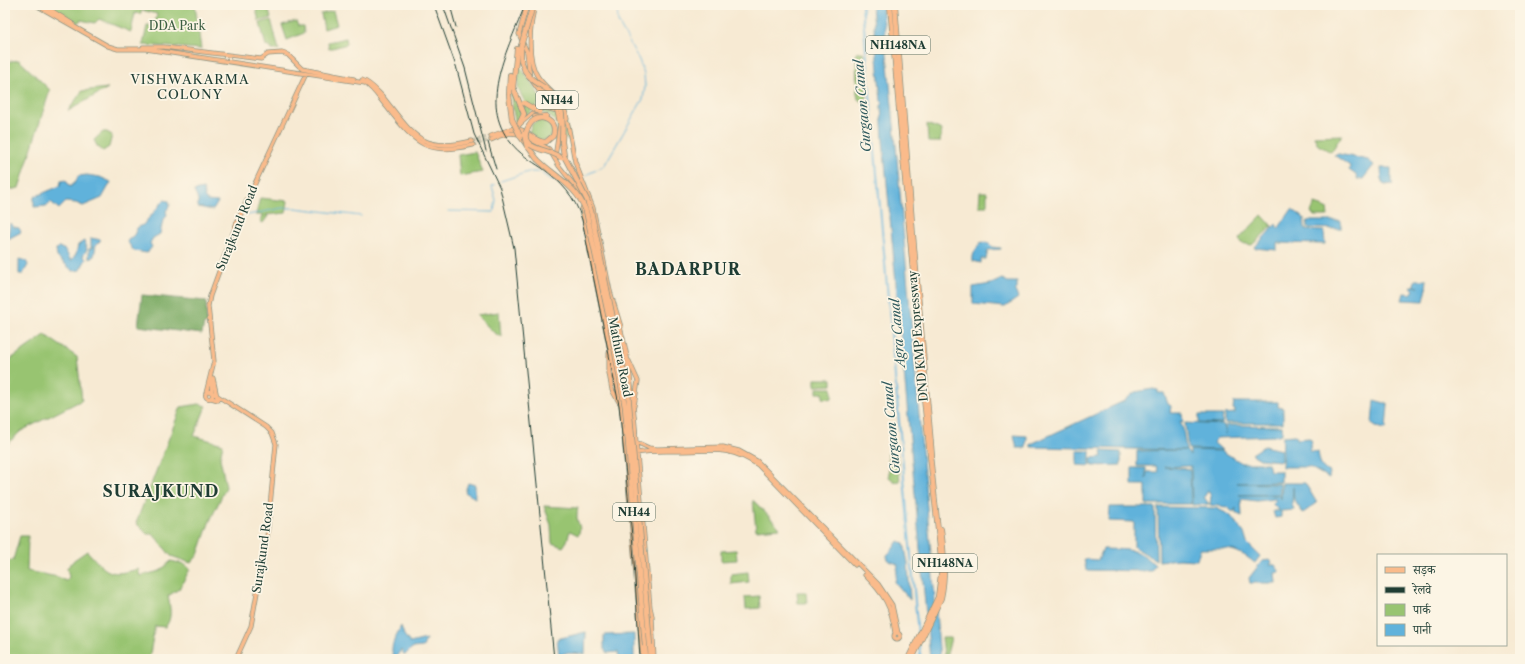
<svg xmlns="http://www.w3.org/2000/svg" width="1525" height="664" font-family="'Libre Caslon Text','Noto Serif Devanagari',serif">
<style>
.green{fill:#98c471;stroke:#5c8052}
.forest{fill:#7aaa63;stroke:#4c744c}
.water{fill:#60b2db;stroke:#407888}
.lines{fill:none;stroke-linecap:round;stroke-linejoin:round}
.stream{stroke:#60b2db;stroke-width:1}
.canal{stroke:#60b2db;stroke-width:2}
.major-tunnel{stroke:#ccc7b3;stroke-width:3.5;stroke-dasharray:3.5 2;stroke-linecap:butt}
.major-casing{stroke:#8b9484;stroke-width:5}
.highway-casing{stroke:#8b9484;stroke-width:6}
.major{stroke:#fabb8b;stroke-width:3.5}
.highway{stroke:#fabb8b;stroke-width:4.5}
.rail{stroke:#1f3d34;stroke-width:1}
.major-bridge-casing{stroke:#8b9484;stroke-width:5;stroke-linecap:butt}
.highway-bridge-casing{stroke:#8b9484;stroke-width:6;stroke-linecap:butt}
.major-bridge{stroke:#fabb8b;stroke-width:3.5}
.highway-bridge{stroke:#fabb8b;stroke-width:4.5}
.labels{text-anchor:middle;stroke-width:3.5;stroke-linejoin:round;paint-order:stroke}
.shield{fill:#fcf5e5;stroke:#617469;stroke-width:1}
.shield-label{font-size:11px;font-weight:bold;fill:#1f3d34}
.park-label{font-size:12px;fill:#3d5f43;stroke:#fcf5e5}
.street-label{font-size:12px;fill:#1f3d34;stroke:#fcf5e5}
.neighbourhood-label{font-size:13px;letter-spacing:1px;fill:#1f3d34;stroke:#fcf5e5}
.water-label{font-size:13px;font-style:italic;fill:#2f5a5e;stroke:#fcf5e5}
.district-label{font-size:16px;font-weight:bold;letter-spacing:1px;fill:#1f3d34;stroke:#fcf5e5}
</style>
<rect width="100%" height="100%" fill="#fcf5e5"/>
<filter id="ink" filterUnits="userSpaceOnUse"><feTurbulence type="fractalNoise" baseFrequency=".025" numOctaves="2"/><feDisplacementMap in="SourceGraphic" scale="8" xChannelSelector="R" yChannelSelector="G"/><feConvolveMatrix kernelMatrix="1 2 1 2 8 2 1 2 1" color-interpolation-filters="sRGB"/></filter>
<filter id="wash" filterUnits="userSpaceOnUse"><feTurbulence type="fractalNoise" baseFrequency=".012" numOctaves="4" result="noise"/><feDisplacementMap in="SourceGraphic" scale="16" xChannelSelector="R" yChannelSelector="G"/><feGaussianBlur stdDeviation="0.9" result="paint"/><feColorMatrix in="noise" values="0 0 0 0 0 0 0 0 0 0 0 0 0 0 0 0 0 1.4 0 .05"/><feComposite in="paint" operator="in"/></filter>
<g filter="url(#wash)">
<rect width="100%" height="100%" fill="#f7ead3"/>
<path class="green" d="M46 5H195L201 49 143 45 147 26 154 27 157 14 142 10 140 14 135 13 131 32 99 19 95 23 81 20 77 23Z
M255 5H267L271 18 259 21Z
M333 11 337 25 324 29 321 14Z
M271 20 279 50H272L268 45 266 46 260 23Z
M296 21 298 26H303L304 33 287 40 282 25Z
M346 38 347 44 329 49 328 42Z
M863 52 867 101 862 102 858 99 857 93 856 53Z
M19 60 50 90 19 188 5 191V62Z
M519 64C525 76 538 89 540 99L537 106 526 116 522 104 525 102 518 89Z
M510 87C516 99 527 112 516 124L512 106Z
M108 88 68 111 82 91Z
M542 109C565 112 565 119 570 140L564 138 559 140C557 121 556 119 539 111Z
M539 119 545 120 551 125 553 133 549 139 540 141 529 132 532 124Z
M927 124 942 130 940 142H928Z
M103 132H107L112 135 109 147 103 151 97 146 94 140Z
M1342 135 1331 152 1318 145 1314 136Z
M475 152 483 172 460 176 458 155Z
M980 192H987V206H979Z
M260 198 288 201 286 213 266 215 268 216 263 223 260 221 264 215H256Z
M1315 204 1327 208 1328 216H1314L1311 212Z
M1262 215 1272 226 1252 245 1241 243 1239 239Z
M499 312 501 337 492 331 477 315Z
M45 335 77 357 82 400 21 431 5 446V363Z
M815 379H832V385L815 386Z
M817 388H832V399L823 398V393H817Z
M199 404 206 406 194 436 223 444 220 458 226 487 209 523 198 555 191 563 171 556 153 534H147L136 523 181 407Z
M888 453 897 454 900 481 895 482 889 477Z
M753 500 780 528 756 530Z
M544 506 578 508C577 511 577 515 577 518 578 525 582 527 578 535L570 531 567 541 563 547 552 543 551 525Z
M20 536H28L27 571 58 577 66 581 69 577 67 568 74 560 87 551C107 573 109 577 138 569L140 576 160 571 171 561 184 564 190 569 179 589 168 596C170 607 173 619 165 627L155 626 149 659H5V561L13 560Z
M736 550 737 560 721 561V551Z
M748 572 749 582 731 584V574Z
M797 592H806L807 603H798Z
M759 596 760 608 746 609 745 597Z
M942 638H951L946 658 944 655Z"/>
<path class="forest" d="M142 295 206 301 207 323 204 324 202 334 138 326Z"/>
<path class="water" d="M872 5H882L895 135 940 659H930L883 140 881 106 883 103 881 101Z
M1339 154 1368 160 1374 165 1363 179H1357L1356 175 1349 170 1350 166 1334 155Z
M1381 168H1391V181L1393 184 1385 185 1382 183Z
M87 175 100 177 111 182 102 198 83 206 76 203 66 202 59 209 51 202 46 206 34 207V197L60 186 61 181 66 180 70 187 76 182 78 176Z
M203 189 205 195 204 197 207 201 218 202 213 210 198 207V200L194 191Z
M164 200 169 201 170 205 166 211 167 216 163 220 160 234 153 238 150 243 152 247 147 253 134 251 127 241 134 235 137 228 143 225Z
M1292 209 1304 218 1305 230 1324 231 1325 244 1277 243V250L1254 248 1276 224 1278 229Z
M1307 221H1341V229L1307 228Z
M10 223 14 227 19 228 21 232 8 239Z
M91 238 101 240 96 245 94 256 89 259V249L93 247H91Z
M84 241 87 249 83 256 86 259 80 270 73 271 57 257 56 250 59 247 65 250 71 261 76 254 78 245Z
M981 242 988 243 992 247 1001 248V249L988 250 986 259H981V263L973 261C972 252 977 249 981 242Z
M19 259 26 261 28 265 23 274H19Z
M1002 279 1008 282H1017V289L1015 291 1018 298 1005 307 973 304V287L991 284Z
M1415 280H1427L1426 288H1427L1424 301 1402 300 1404 293 1411 294 1414 290 1410 286 1419 287 1414 286Z
M1153 389 1158 390V393H1164L1168 404 1171 406 1170 413H1182L1183 422 1180 421 1183 428 1186 450 1031 447V444L1124 401 1135 392Z
M1374 400 1388 404 1386 429 1376 427 1372 424Z
M1234 402H1278V407L1283 408V423H1225V414L1235 413V410L1233 409Z
M1199 415H1223L1222 424 1199 423Z
M1185 423 1224 425 1226 434V425L1282 426V434L1274 436 1217 438 1213 442 1222 450 1188 449Z
M1014 435 1027 436 1026 448H1017Z
M1296 435 1297 439 1310 438 1312 442 1309 451 1318 452C1320 462 1320 469 1330 472L1329 478 1309 467H1282L1283 436Z
M1264 446 1281 450V461L1260 459 1252 454Z
M1186 450 1190 456V450L1222 451 1242 463H1268L1270 471H1281V482L1236 483 1280 484V494L1239 495H1280L1281 499 1282 483H1305L1317 503 1303 513 1294 500 1293 487 1292 504 1294 510 1281 511V517L1275 518 1273 511H1280L1274 506 1273 503 1276 500 1274 499 1257 501 1241 499 1242 516 1235 513 1236 508 1233 512 1227 507 1210 505 1211 496 1208 491 1204 497 1209 504 1192 505 1191 466 1164 467 1190 469 1191 504H1146V485H1132V468H1146V479L1147 472H1158L1156 466H1137V451Z
M1077 451H1090V466L1077 465Z
M1101 451 1121 452V465L1092 466 1091 458 1102 457Z
M468 483 475 485V498L465 492Z
M1110 507H1155L1156 560 1134 547V522L1109 521Z
M1158 507 1216 508 1230 515 1244 533 1247 543 1260 556 1255 563C1234 546 1226 549 1200 549L1197 560 1179 559 1159 561Z
M898 541 904 543 908 563 910 600 895 582 898 565C894 561 887 563 887 555L892 550Z
M1103 549C1126 550 1138 547 1155 565L1151 571 1086 570 1084 559 1098 560Z
M1270 560 1272 562 1270 565H1275L1280 572 1275 573 1276 583H1250L1249 578 1262 561Z
M401 626 404 635 410 643 426 639 423 647 412 648 405 655 401 650 395 658C387 649 397 635 401 626Z
M586 632 585 654 565 653 559 656 557 639Z
M634 634V659H619L618 652 607 653 604 649V635Z"/>
<g class="lines">
<path class="stream" d="M586 175 604 166 643 99 645 87 644 74 639 60 618 22 617 5
M501 181 528 172H540L549 179 558 180
M448 211 494 212 496 200 492 186 495 185
M248 215 282 208H295L361 216"/>
<path class="canal" d="M862 5 918 635
M919 646 921 659"/>
</g>
</g>
<g filter="url(#ink)">
<g class="lines">
<path class="major-tunnel" d="M472 141 491 136
M473 145 491 140"/>
<g class="major-casing">
<path id="major" d="M36 5 108 46 118 49H146L365 83C374 89 379 98 386 106 415 142 423 156 473 145
M43 5 73 24
M535 5C530 24 526 60 538 77 550 94 563 96 567 119
M143 47H164L261 59 268 54 282 53 288 55 302 69 354 79
M362 80C371 83 376 90 383 97 412 133 420 154 472 141
M539 87 550 98 556 107
M534 112 544 108 558 111
M562 115 568 125 575 162 593 208 610 291 621 327
M519 125 536 110 541 103 542 97 540 92 530 78 527 52 519 34 527 5
M509 133 520 134
M491 136 514 128
M496 137 510 133
M526 137 549 149 559 166 582 195 585 202 582 209 587 233
M491 140 498 137
M555 157 560 124
M609 353V373L612 390 619 402
M629 361 638 381 634 406
M213 378 217 397
M211 380 212 393
M205.5 395a3.5 3.5 0 1 1 7 0a3.5 3.5 0 1 1-7 0Z
M206 393 214 361 208 306 210 296 237 222 306 74
M213 393 266 427 272 433 276 444 267 537 251 626 236 659
M211 398 218 400
M622 412 643 659
M635 430 650 607 652 616 654 659
M636 442 649 448 657 449 723 447 739 451 757 461 878 584 892 605 898 633
M636 453C651 450 666 451 680 451 713 451 728 445 758 465L855 565
M865 575C884 594 892 607 895 633
M894 636a3 3 0 1 1 6 0a3 3 0 1 1-6 0Z"/>
</g>
<g class="highway-casing">
<path id="highway" d="M890 5 924 399 942 567 938 597 908 659
M895 5 913 235 932 456
M521 46V60L525 71
M517 49 513 87 524 114 518 126
M510 75 509 95 512 119
M535 117 546 116
M513 129C527 128 533 143 546 142L553 136C556 127 552 120 542 118
M520 136 537 159
M562 142 564 156 572 171
M588 227 590 249 623 413
M611 305C629 344 631 389 635 431
M650 645 651 659
M645 646 646 659
M912 659 941 598C946 574 944 553 941 529"/>
</g>
<use href="#major" class="major"/>
<use href="#highway" class="highway"/>
<path class="rail" d="M434 5 456 66 474 134 500 188 514 248 554 659
M443 5 465 68 486 151
M450 5 456 27
M525 5C509 48 477 102 511 143 519 153 531 161 542 168 561 182 575 196 582 220L619 405 633 546 640 659
M488 142 496 169"/>
<g class="major-bridge-casing">
<path id="major-bridge" d="M556 107 560 124"/>
</g>
<g class="highway-bridge-casing">
<path id="highway-bridge" d="M521 46 533 5
M525 71C530 79 537 83 545 88 565 101 563 120 562 142
M524 103 539 112
M542 118C536 118 532 120 529 126 514 151 551 148 561 158
M512 119 520 136
M524 134 527 147
M537 159C555 177 577 186 586 211L608 314 625 407 645 646
M572 171 587 200 591 211 628 392 650 645"/>
</g>
<use href="#major-bridge" class="major-bridge"/>
<use href="#highway-bridge" class="highway-bridge"/>
</g>
</g>
<g class="labels">
<g class="shield">
<rect x="866" y="36" width="64" height="18" rx="3"/>
<rect x="536" y="91" width="42" height="18" rx="3"/>
<rect x="613" y="503" width="42" height="18" rx="3"/>
<rect x="913" y="554" width="64" height="18" rx="3"/>
</g>
<g class="shield-label">
<text x="898" y="49">NH148NA</text>
<text x="557" y="104">NH44</text>
<text x="634" y="516">NH44</text>
<text x="945" y="567">NH148NA</text>
</g>
<g class="park-label">
<text x="177" y="30">DDA Park</text>
</g>
<g class="street-label">
<text transform="translate(237 228) rotate(-68)" y="4">Surajkund Road</text>
<text transform="translate(918 336) rotate(-95)" y="4">DND KMP Expressway</text>
<text transform="translate(620 357) rotate(79)" y="4">Mathura Road</text>
<text transform="translate(263 548) rotate(-82)" y="4">Surajkund Road</text>
</g>
<g class="neighbourhood-label">
<text x="190" y="84">VISHWAKARMA<tspan x="190" dy="15">COLONY</tspan></text>
</g>
<g class="water-label">
<text transform="translate(862 106) rotate(-95)" y="5">Gurgaon Canal</text>
<text transform="translate(897 333) rotate(-95)" y="5">Agra Canal</text>
<text transform="translate(891 428) rotate(-95)" y="5">Gurgaon Canal</text>
</g>
<g class="district-label">
<text x="688" y="275">BADARPUR</text>
<text x="161" y="497">SURAJKUND</text>
</g>
</g>
<rect width="1525" height="664" fill="none" stroke="#fcf5e5" stroke-width="20"/>
<rect x="1377" y="554" width="130" height="92" fill="#fcf5e5" stroke="#a4ab9e"/>
<rect x="1385" y="567" width="20" height="6" fill="#fabb8b" stroke="#a4ab9e"/>
<text x="1413" y="574" font-size="12" fill="#1f3d34">सड़क</text>
<rect x="1385" y="587" width="20" height="6" fill="#1f3d34" stroke="#a4ab9e"/>
<text x="1413" y="594" font-size="12" fill="#1f3d34">रेलवे</text>
<rect x="1385" y="604" width="20" height="12" fill="#98c471" stroke="#a4ab9e"/>
<text x="1413" y="614" font-size="12" fill="#1f3d34">पार्क</text>
<rect x="1385" y="624" width="20" height="12" fill="#60b2db" stroke="#a4ab9e"/>
<text x="1413" y="634" font-size="12" fill="#1f3d34">पानी</text>
</svg>
